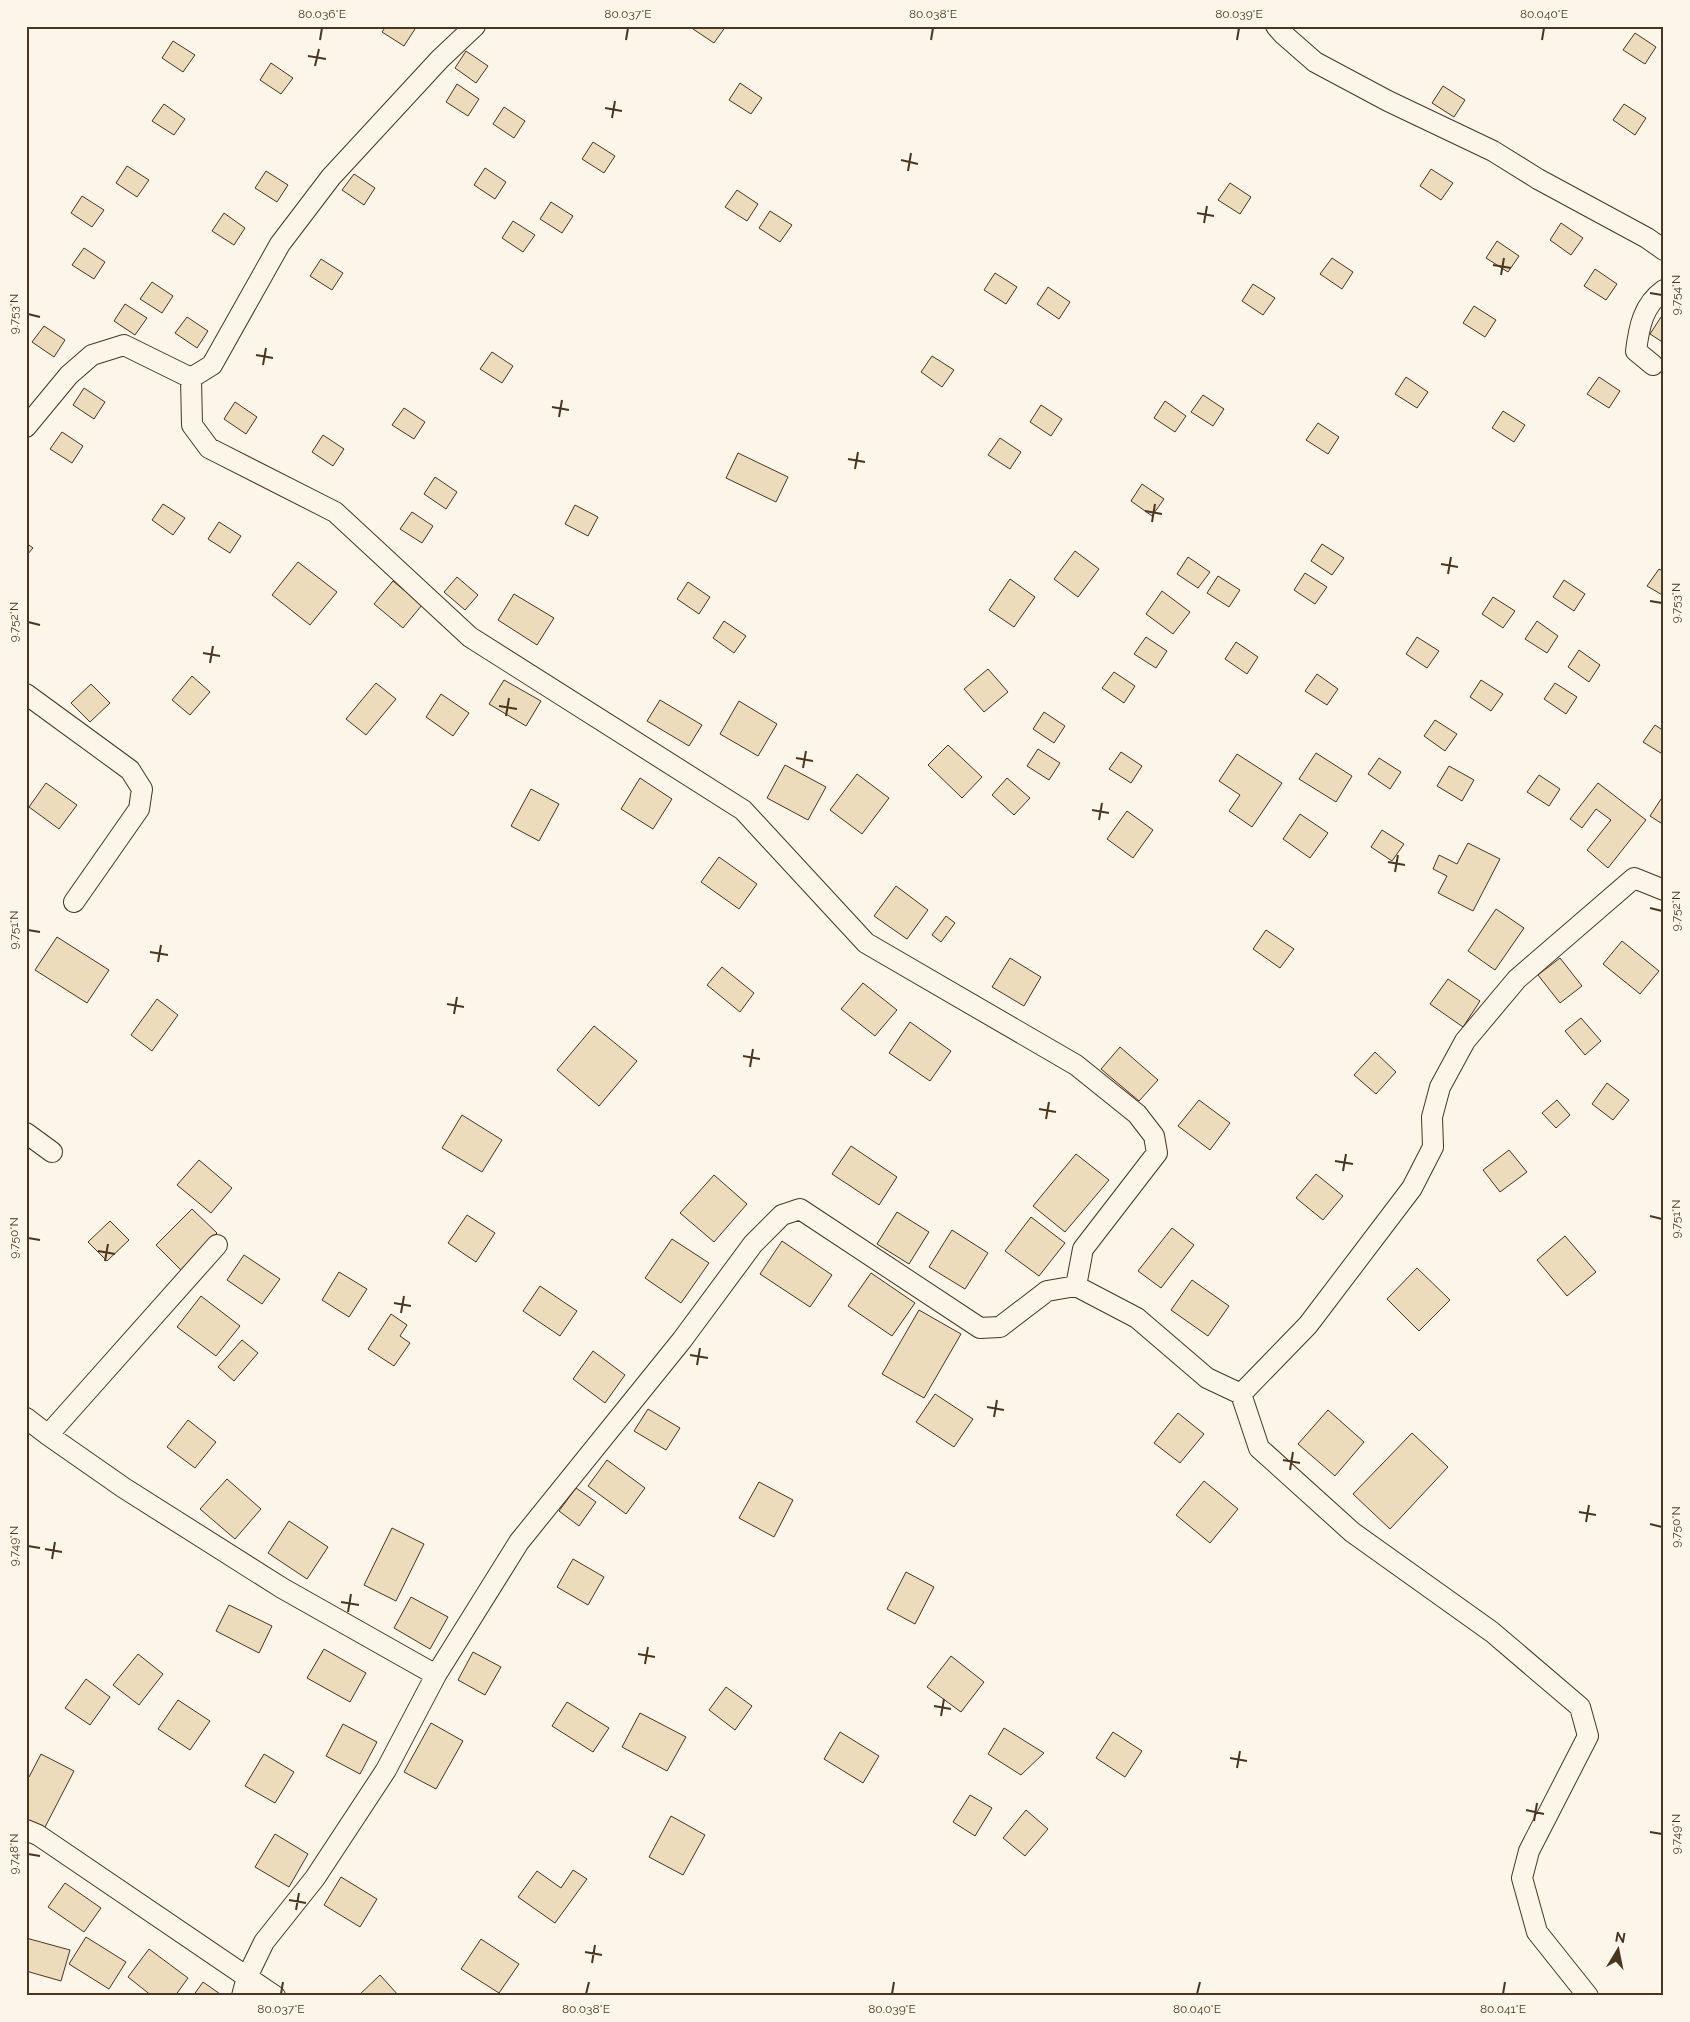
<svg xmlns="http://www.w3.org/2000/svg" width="1690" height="2022" font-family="Raleway,sans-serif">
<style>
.building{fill:#ecdcbc;stroke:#4a3520}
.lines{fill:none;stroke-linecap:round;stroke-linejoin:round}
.minor-casing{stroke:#4a3520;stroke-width:22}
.minor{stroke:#fbf6e9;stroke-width:20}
.ticks{fill:none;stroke:#4a3520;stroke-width:2}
.neatline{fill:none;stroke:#4a3520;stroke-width:2}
.ticks-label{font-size:12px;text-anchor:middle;fill:#4a3520}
</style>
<rect width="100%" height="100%" fill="#fbf6e9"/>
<path class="building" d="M386 26H410L415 29 404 46 382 32Z
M695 26H726L714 43 693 29Z
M1635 33 1656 47 1645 64 1623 50Z
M173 41 195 55 183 72 162 58Z
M466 51 488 66 476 83 455 68Z
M271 63 293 78 281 94 260 80Z
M740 83 762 98 751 114 729 100Z
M457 84 479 99 468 116 446 102Z
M1443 86 1465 100 1454 117 1432 103Z
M164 104 185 119 174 135 152 121Z
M1624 104 1646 118 1635 135 1613 120Z
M504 107 525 121 514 138 493 124Z
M593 142 615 156 604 173 582 159Z
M127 166 149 180 137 197 116 183Z
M485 168 506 182 495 199 474 185Z
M1431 169 1453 183 1441 200 1420 186Z
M266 171 288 185 277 202 255 188Z
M354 174 375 188 364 205 342 190Z
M1230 183 1251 197 1240 214 1218 200Z
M737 190 758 204 747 221 725 207Z
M82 196 104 210 92 227 71 213Z
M551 202 573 216 562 233 540 219Z
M770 211 792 225 780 242 759 228Z
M224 213 245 228 234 245 212 231Z
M513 221 535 235 523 252 502 238Z
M1561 223 1583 238 1571 255 1550 240Z
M1497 241 1519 256 1508 272 1486 258Z
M84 248 105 262 94 279 72 265Z
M1332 258 1353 272 1342 289 1320 274Z
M321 259 343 273 332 290 310 276Z
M1595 269 1617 284 1606 300 1584 286Z
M995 273 1017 287 1006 304 984 290Z
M152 282 173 296 162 313 140 299Z
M1253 284 1275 298 1263 315 1242 301Z
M1048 287 1070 302 1059 319 1037 304Z
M125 304 147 318 135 335 114 321Z
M1474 306 1496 320 1485 337 1463 323Z
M187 317 208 331 197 348 175 333Z
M1661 317 1664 319V343L1650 334Z
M44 326 65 340 54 357 32 342Z
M492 352 513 366 502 383 480 369Z
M932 356 954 370 942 387 921 372Z
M1406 377 1428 392 1417 408 1395 394Z
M1599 377 1620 391 1609 408 1587 394Z
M84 388 105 402 94 419 73 405Z
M1203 395 1224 409 1213 426 1191 412Z
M1165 401 1186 416 1175 432 1154 418Z
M235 402 257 417 246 434 224 419Z
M1041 405 1062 419 1051 436 1030 422Z
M404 408 425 422 414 439 392 425Z
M1503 411 1525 425 1514 442 1492 428Z
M1318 423 1339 437 1328 454 1306 440Z
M62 432 83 446 72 463 50 449Z
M323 435 344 449 333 466 312 452Z
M1000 438 1021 452 1010 469 988 455Z
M738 453 788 477 776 502 726 478Z
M435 477 457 492 446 509 424 494Z
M1142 484 1164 499 1152 516 1131 501Z
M163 504 185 518 173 535 152 520Z
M575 505 598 517 588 536 565 524Z
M412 512 433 526 422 543 400 529Z
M219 522 241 536 230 553 208 539Z
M26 543 33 548 26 556Z
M1322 544 1344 558 1332 575 1311 561Z
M1075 551 1099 569 1078 597 1054 579Z
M1188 557 1210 572 1198 588 1177 574Z
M298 562 337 592 310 625 272 595Z
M1659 569 1664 572V596L1647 586Z
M1305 573 1327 587 1315 604 1294 590Z
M1218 576 1240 590 1229 607 1207 593Z
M457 577 478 595 465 610 444 592Z
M1010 579 1035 597 1014 627 989 610Z
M1564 580 1585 594 1574 611 1553 597Z
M393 581 422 605 403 628 374 604Z
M688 582 710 597 699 614 677 599Z
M1162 591 1190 612 1173 634 1146 614Z
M514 594 554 618 537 645 498 620Z
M1493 597 1515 611 1503 628 1482 614Z
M724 621 746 636 734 653 713 638Z
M1537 621 1558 636 1547 653 1525 639Z
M1146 637 1167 651 1156 668 1134 654Z
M1417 637 1439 651 1427 668 1406 654Z
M1236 642 1258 657 1247 674 1225 659Z
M1579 650 1600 665 1589 682 1568 667Z
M988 669 1008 692 984 712 964 689Z
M1114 672 1135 686 1124 703 1102 688Z
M1317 674 1338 689 1327 705 1305 691Z
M192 676 210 692 190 715 172 700Z
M504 680 541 701 526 726 489 704Z
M1481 680 1503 694 1491 711 1470 697Z
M376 683 396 699 366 735 346 719Z
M1555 683 1577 697 1566 714 1544 699Z
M91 684 110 703 90 722 71 703Z
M441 694 469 713 453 736 426 717Z
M660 700 702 725 689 746 647 721Z
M739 701 777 724 758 756 720 734Z
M1044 712 1065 726 1054 743 1033 729Z
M1435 720 1457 734 1445 751 1424 736Z
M1655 725 1664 731V755L1643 742Z
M948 745 982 777 962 798 928 765Z
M1038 749 1060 763 1049 780 1027 766Z
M1121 752 1142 766 1131 783 1109 769Z
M1316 753 1352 776 1336 802 1299 779Z
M1237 754 1282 783 1252 827 1229 811 1240 795 1219 781Z
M1379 758 1401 772 1390 789 1368 774Z
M785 765 826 787 808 820 767 798Z
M1449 766 1474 780 1462 801 1437 786Z
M857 774 889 798 862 834 830 810Z
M1539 775 1560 789 1549 806 1527 792Z
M640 778 672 799 653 829 621 809Z
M1007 778 1030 798 1014 815 992 795Z
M46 783 77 805 59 829 29 807Z
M1598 783 1646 820 1608 868 1587 850 1611 820 1596 809 1582 828 1570 819Z
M531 789 559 804 539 841 511 826Z
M1661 799 1664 801V825L1650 816Z
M1127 811 1153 830 1133 858 1107 839Z
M1300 814 1328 833 1310 858 1283 839Z
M1382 830 1404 844 1392 861 1371 847Z
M1468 843 1500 859 1473 911 1438 893 1447 876 1433 869 1439 855 1457 864Z
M719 857 757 884 739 909 701 882Z
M896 886 928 910 907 939 874 916Z
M1496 909 1524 928 1495 970 1468 951Z
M946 916 955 923 941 942 932 935Z
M1266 930 1294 949 1280 968 1253 949Z
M57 937 109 970 87 1003 35 970Z
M1622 941 1659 971 1640 994 1603 964Z
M1010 958 1041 977 1024 1006 992 987Z
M1560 958 1582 986 1560 1003 1538 975Z
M722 967 754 993 740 1012 707 985Z
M1448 979 1480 1001 1463 1027 1430 1004Z
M863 983 897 1010 875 1036 841 1009Z
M157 999 178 1015 152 1051 131 1035Z
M1581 1018 1601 1041 1585 1055 1565 1031Z
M910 1022 951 1051 930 1081 889 1053Z
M594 1026 637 1061 599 1106 557 1070Z
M1120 1047 1158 1080 1139 1101 1101 1069Z
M1375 1052 1396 1072 1376 1094 1354 1075Z
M1607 1083 1629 1100 1613 1120 1592 1104Z
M1199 1100 1230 1123 1210 1150 1178 1126Z
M1557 1100 1570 1115 1556 1128 1542 1113Z
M462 1115 502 1140 482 1172 442 1148Z
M851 1146 897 1177 879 1205 832 1174Z
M1509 1150 1527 1172 1500 1192 1483 1170Z
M1076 1154 1109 1180 1065 1232 1033 1206Z
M199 1160 232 1188 211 1213 177 1185Z
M1316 1174 1343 1196 1323 1220 1296 1198Z
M714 1175 747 1204 714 1242 680 1213Z
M192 1209 217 1233 181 1270 156 1245Z
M897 1212 929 1232 909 1264 877 1244Z
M467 1215 495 1233 476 1262 448 1243Z
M1031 1217 1065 1243 1039 1276 1005 1251Z
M110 1221 129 1240 107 1261 88 1242Z
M1172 1228 1194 1245 1161 1288 1138 1271Z
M952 1230 988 1253 965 1289 929 1267Z
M1565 1236 1596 1272 1567 1296 1537 1260Z
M672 1239 709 1263 681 1303 645 1278Z
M782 1241 832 1275 810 1307 760 1274Z
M244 1255 280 1279 262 1304 227 1280Z
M1417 1268 1450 1300 1419 1331 1387 1299Z
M339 1272 367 1289 349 1317 322 1300Z
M871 1273 915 1303 892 1336 848 1306Z
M1192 1280 1229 1306 1208 1336 1171 1310Z
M540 1286 577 1311 560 1336 523 1311Z
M201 1296 240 1326 216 1356 177 1327Z
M919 1310 961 1334 924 1398 882 1374Z
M391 1314 407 1325 400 1336 410 1343 394 1366 368 1349Z
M242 1340 258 1353 234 1381 218 1367Z
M593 1351 625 1375 605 1403 573 1379Z
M935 1394 973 1419 954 1447 916 1422Z
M648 1409 680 1428 666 1450 634 1431Z
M1328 1410 1364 1442 1335 1476 1298 1444Z
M1178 1413 1204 1434 1180 1463 1154 1443Z
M188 1420 216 1442 195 1468 167 1447Z
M1412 1433 1448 1467 1390 1529 1353 1494Z
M607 1460 645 1488 626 1514 588 1486Z
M227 1479 261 1509 235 1539 200 1509Z
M1204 1481 1238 1509 1210 1543 1176 1515Z
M759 1482 793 1500 774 1537 739 1518Z
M576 1488 596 1502 579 1526 559 1511Z
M289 1521 328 1547 307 1579 268 1553Z
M392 1528 424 1544 396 1601 364 1585Z
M573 1559 604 1577 588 1605 557 1587Z
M906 1572 934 1587 915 1624 887 1609Z
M411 1597 448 1617 430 1649 394 1628Z
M229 1605 272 1626 259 1653 216 1631Z
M324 1649 366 1673 350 1702 307 1678Z
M473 1652 501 1667 485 1695 458 1680Z
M138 1654 163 1674 139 1705 113 1685Z
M951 1656 984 1682 961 1712 927 1687Z
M86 1679 110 1697 90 1725 65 1708Z
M726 1687 752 1706 735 1730 709 1710Z
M178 1700 210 1721 190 1750 158 1729Z
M567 1702 609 1728 593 1752 552 1726Z
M640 1713 686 1737 667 1771 622 1747Z
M431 1723 463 1741 436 1789 404 1772Z
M343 1724 377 1742 360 1774 326 1756Z
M1004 1728 1044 1753 1021 1775 988 1754Z
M840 1732 879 1756 863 1783 824 1759Z
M1113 1732 1142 1751 1125 1777 1096 1758Z
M41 1754 74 1771 44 1829 26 1820V1776L29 1777Z
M264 1754 294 1772 275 1803 245 1786Z
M970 1795 992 1808 975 1836 953 1822Z
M1026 1810 1048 1829 1025 1856 1003 1838Z
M671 1816 705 1835 683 1875 649 1857Z
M275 1834 308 1854 289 1887 255 1867Z
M573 1870 587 1879 555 1923 518 1897 537 1871 561 1888Z
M341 1877 377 1899 360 1927 324 1905Z
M65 1883 101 1908 84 1932 48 1907Z
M86 1937 126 1962 109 1989 69 1964Z
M26 1938 70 1950 61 1981 26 1971Z
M481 1939 519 1964 499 1993 461 1969Z
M149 1949 188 1978 175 1996H152L128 1977Z
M380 1975 399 1996H358Z
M203 1982 223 1996H193Z"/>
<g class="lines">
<g class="minor-casing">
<path id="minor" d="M1276 26 1283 34 1315 62 1388 101 1493 151 1538 179 1647 238 1664 250
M1653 365 1636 351C1639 327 1643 305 1664 290
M191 378 192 425 209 448 335 512 470 637 743 810 866 943 1076 1065 1137 1114 1154 1136 1157 1153 1083 1249 1076 1286
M26 427 69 375 92 355 124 345 191 378 212 365 280 244 331 177 440 59 475 26
M26 694 130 770 142 789 139 809 74 902
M26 1133 52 1152
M1241 1394 1259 1448 1352 1532 1492 1632 1580 1707 1588 1736 1529 1851 1522 1878 1537 1932 1588 1996
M26 1418 48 1435 124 1488 282 1588 436 1675
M48 1435 217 1245
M26 1830 38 1835 275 1996
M242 1996 247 1977 264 1942 315 1878 386 1770 436 1675 519 1542 682 1340 753 1244 782 1215 800 1209 980 1328 1000 1327 1047 1291 1076 1286 1137 1318 1207 1378 1241 1394 1308 1325 1412 1188 1433 1147 1432 1117 1440 1087 1465 1041 1517 979 1634 878 1664 890"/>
</g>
<use href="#minor" class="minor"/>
</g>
<path class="ticks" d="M320 40 322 28M626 40 628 28M931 40 933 28M1237 40 1239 28M1542 40 1544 28M308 56 326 59M315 66 319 49M605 108 622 111M612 118 615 101M901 160 918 164M908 171 911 153M1197 213 1214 216M1204 223 1207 206M1493 265 1511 268M1501 275 1504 258M1650 293 1662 295M28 314 40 317M256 355 273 358M263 365 266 348M552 407 569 410M559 417 562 400M848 459 865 462M855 469 858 452M1145 511 1162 514M1152 522 1155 504M1441 564 1458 567M1448 574 1451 557M1650 601 1662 603M28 622 40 625M203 653 220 656M210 663 213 646M499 706 517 709M506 716 509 698M796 758 813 761M803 768 806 751M1092 810 1109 813M1099 820 1102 803M1388 862 1405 865M1395 872 1398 855M1650 908 1662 911M28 930 40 932M150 952 168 955M158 962 161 945M447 1004 464 1007M454 1014 457 997M743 1056 760 1059M750 1067 753 1049M1039 1109 1056 1112M1046 1119 1049 1102M1335 1161 1353 1164M1343 1171 1346 1154M1650 1216 1662 1219M28 1238 40 1240M98 1251 115 1254M105 1261 108 1244M394 1303 411 1306M401 1313 404 1296M690 1355 708 1358M697 1365 700 1348M987 1407 1004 1410M994 1417 997 1400M1283 1460 1300 1463M1290 1470 1293 1452M1579 1512 1596 1515M1586 1522 1589 1505M1650 1524 1662 1527M28 1546 40 1548M45 1549 62 1552M52 1559 55 1542M341 1602 359 1605M348 1612 351 1594M638 1654 655 1657M645 1664 648 1647M934 1706 951 1709M941 1716 944 1699M1230 1758 1247 1761M1237 1768 1240 1751M1526 1810 1544 1814M1534 1821 1537 1803M1650 1832 1662 1834M28 1854 40 1856M289 1900 306 1903M296 1910 299 1893M585 1952 602 1955M592 1963 595 1945M281 1994 283 1982M586 1994 589 1982M892 1994 894 1982M1197 1994 1200 1982M1503 1994 1505 1982"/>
<rect width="1690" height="2022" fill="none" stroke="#fbf6e9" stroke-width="55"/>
<g transform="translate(1618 1950) rotate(10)" stroke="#fbf6e9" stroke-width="4" paint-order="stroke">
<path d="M0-4L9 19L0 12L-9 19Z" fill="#4a3520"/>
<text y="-8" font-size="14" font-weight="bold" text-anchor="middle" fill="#4a3520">N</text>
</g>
<rect x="28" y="28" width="1634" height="1966" class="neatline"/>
<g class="ticks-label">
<text x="322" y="18">80.036°E</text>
<text x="628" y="18">80.037°E</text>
<text x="933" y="18">80.038°E</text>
<text x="1239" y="18">80.039°E</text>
<text x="1544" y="18">80.040°E</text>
<text transform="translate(1676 295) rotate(-90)" y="4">9.754°N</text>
<text transform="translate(14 314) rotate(-90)" y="4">9.753°N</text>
<text transform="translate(1676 603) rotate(-90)" y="4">9.753°N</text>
<text transform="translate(14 622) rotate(-90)" y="4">9.752°N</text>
<text transform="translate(1676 911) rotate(-90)" y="4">9.752°N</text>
<text transform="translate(14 930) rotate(-90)" y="4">9.751°N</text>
<text transform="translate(1676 1219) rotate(-90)" y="4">9.751°N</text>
<text transform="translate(14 1238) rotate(-90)" y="4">9.750°N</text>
<text transform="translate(1676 1527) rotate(-90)" y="4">9.750°N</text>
<text transform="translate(14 1546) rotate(-90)" y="4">9.749°N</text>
<text transform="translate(1676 1834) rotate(-90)" y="4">9.749°N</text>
<text transform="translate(14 1854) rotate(-90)" y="4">9.748°N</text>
<text x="281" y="2013">80.037°E</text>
<text x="586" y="2013">80.038°E</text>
<text x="892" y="2013">80.039°E</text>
<text x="1197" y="2013">80.040°E</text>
<text x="1503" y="2013">80.041°E</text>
</g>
</svg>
